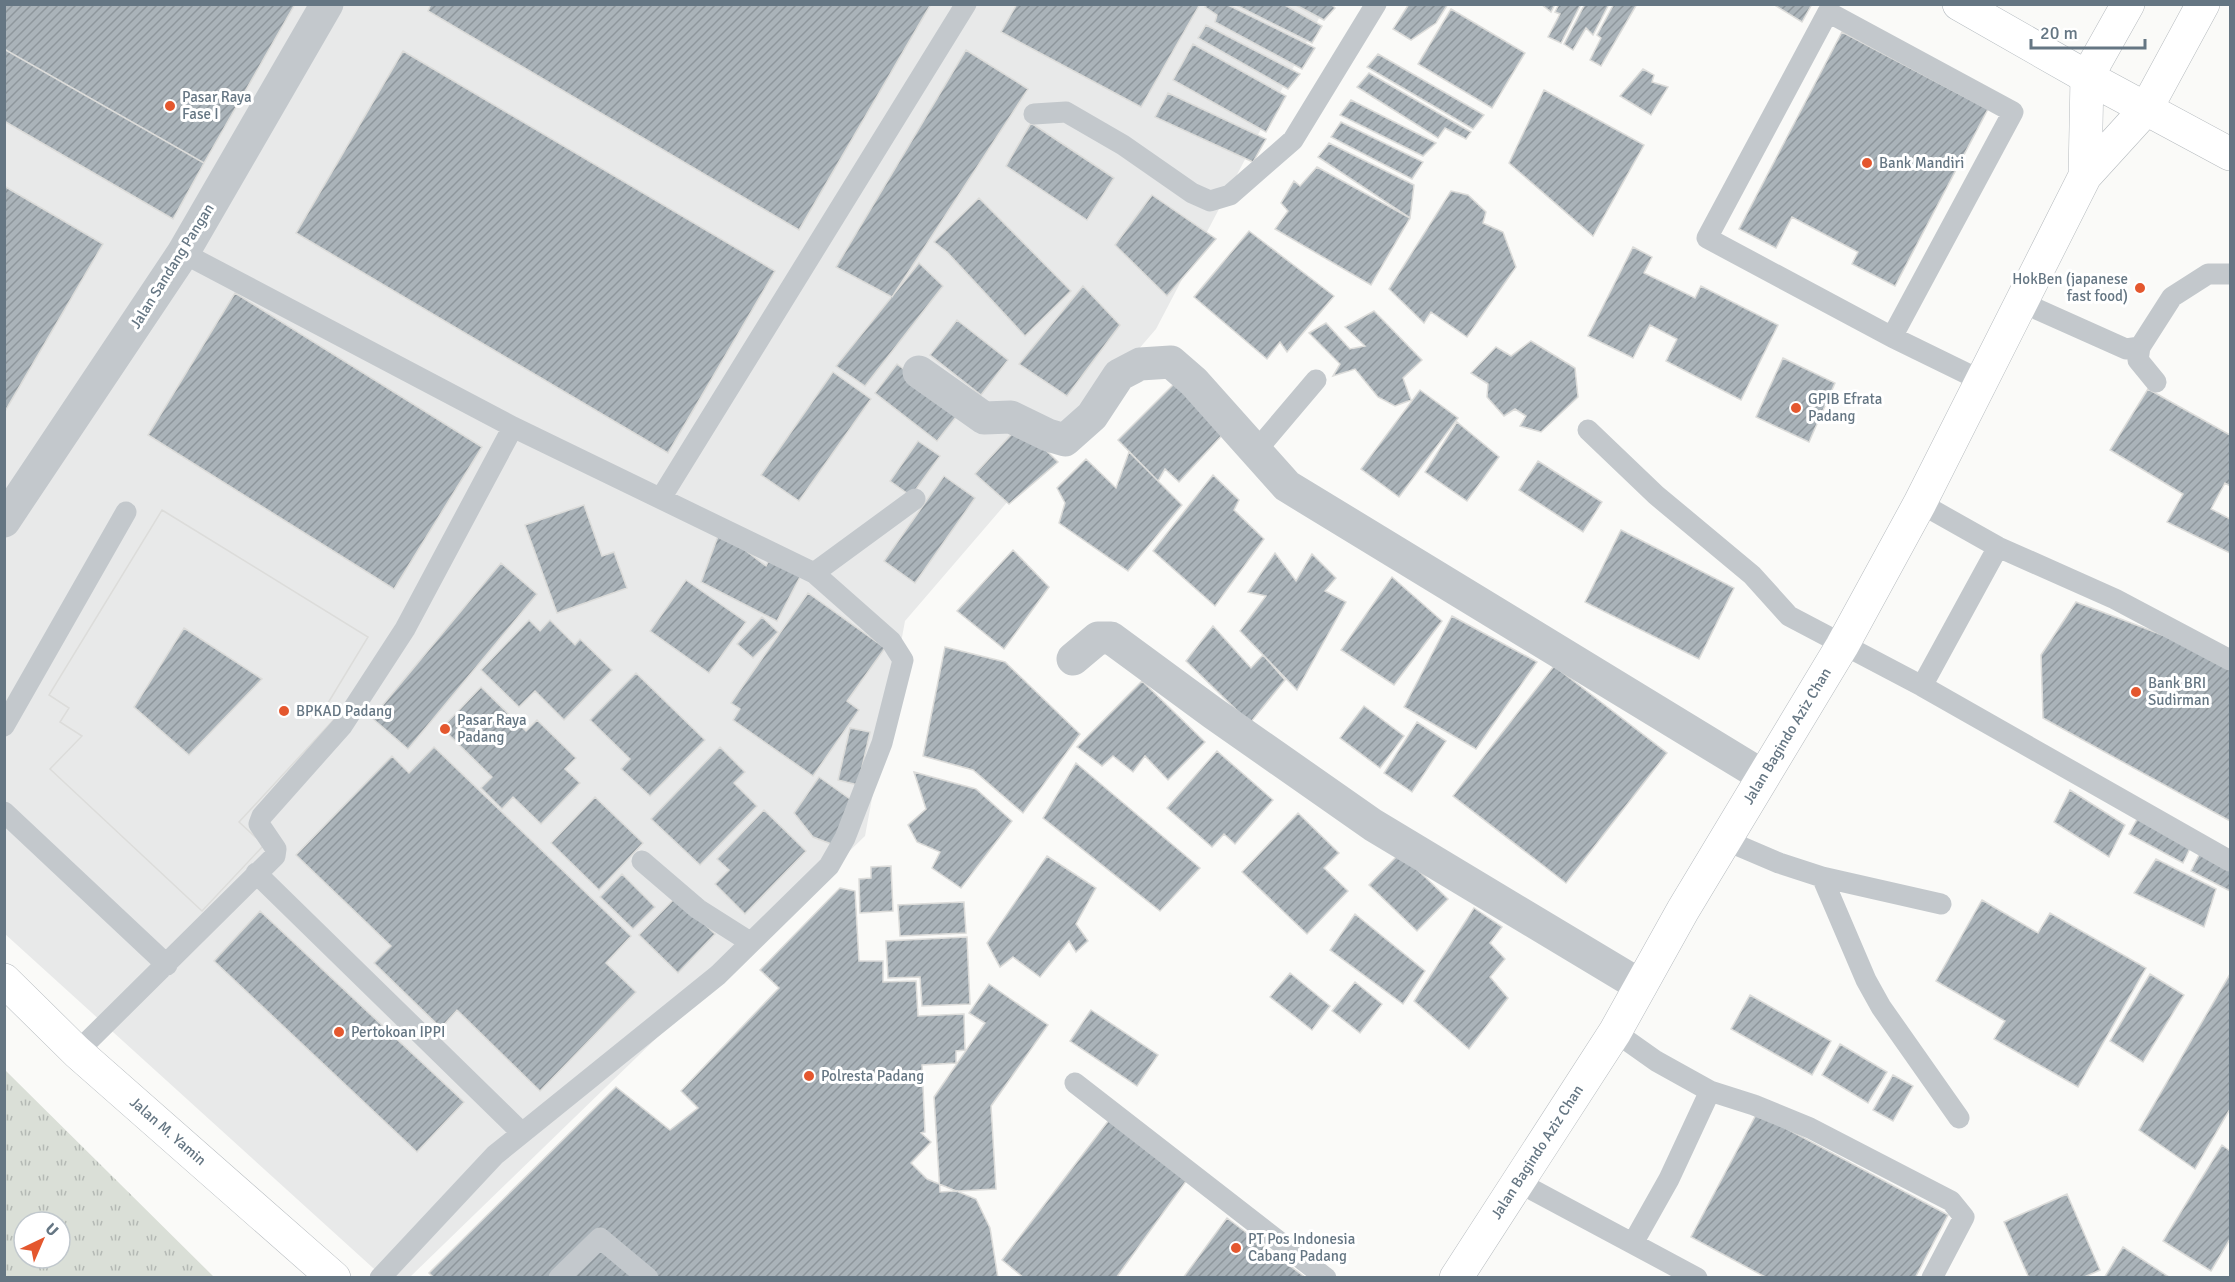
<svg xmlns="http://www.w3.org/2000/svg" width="2235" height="1282" font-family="Signika,sans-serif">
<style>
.built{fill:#e8e9e9}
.park{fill:url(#park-tufts);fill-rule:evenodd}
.building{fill:url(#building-hatch);stroke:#dcdcda;stroke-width:1.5;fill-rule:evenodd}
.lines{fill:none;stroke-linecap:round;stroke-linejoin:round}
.secondary-casing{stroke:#b3babf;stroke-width:34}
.primary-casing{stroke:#b5babe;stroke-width:34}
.lane{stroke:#c3c8cc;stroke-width:21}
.street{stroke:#c3c8cc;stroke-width:33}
.secondary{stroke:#fff;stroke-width:33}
.primary{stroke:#fff;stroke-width:33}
.poi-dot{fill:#e4572e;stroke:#fff;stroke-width:2}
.labels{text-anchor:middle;stroke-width:6;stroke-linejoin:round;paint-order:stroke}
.poi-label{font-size:15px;fill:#657683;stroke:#fff;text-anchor:start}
.street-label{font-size:15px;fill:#657683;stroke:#fff}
</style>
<defs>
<pattern id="park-tufts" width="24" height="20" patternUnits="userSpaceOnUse" patternTransform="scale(1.5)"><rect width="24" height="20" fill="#dadfd7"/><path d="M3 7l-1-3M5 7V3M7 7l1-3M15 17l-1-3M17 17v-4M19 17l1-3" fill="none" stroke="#b4b9b4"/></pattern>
<pattern id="building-hatch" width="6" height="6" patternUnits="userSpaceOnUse" patternTransform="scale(1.5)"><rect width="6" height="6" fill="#aab3b9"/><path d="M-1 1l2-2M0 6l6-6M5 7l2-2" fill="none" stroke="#8e969c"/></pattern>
</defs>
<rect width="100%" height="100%" fill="#fafaf8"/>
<path class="built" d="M4 5H1326L1156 329 905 621 865 836 410 1277H383L5 934Z"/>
<path class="park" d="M5 1070 214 1277H5ZM24 1222H60V1258H24Z"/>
<path class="building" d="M4 4H295L204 163 4 49Z
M431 4H931L799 230 428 11Z
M1017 4H1200L1141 107 1001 32Z
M1207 4H1226L1315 48 1302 69 1215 22 1217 15 1205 7Z
M1234 4H1283L1322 26 1312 43Z
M1294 4H1331L1335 8 1324 20Z
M1409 4H1448L1436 23 1411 40 1393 29Z
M1541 4H1555L1551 12Z
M1559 4H1581L1561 43 1548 37 1560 14 1555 12Z
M1585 4H1609L1593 35 1586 28 1573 50 1564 44Z
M1614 4H1637L1601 66 1590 60 1601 38 1597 35Z
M1773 4H1812L1802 22Z
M1451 9 1525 53 1492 108 1418 64Z
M1206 25 1300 74 1288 89 1198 38Z
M1842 32 1988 109 1895 286 1852 264 1858 252 1792 217 1776 248 1739 229Z
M1193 44 1286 96 1266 132 1173 80Z
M4 49 204 163 173 219 4 121Z
M966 50 1028 89 892 297 836 267Z
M403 51 775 271 668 453 296 233Z
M1378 54 1484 115 1473 129 1367 67Z
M1643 69 1654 75 1652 82 1668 87 1651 115 1620 96Z
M1369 73 1471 132 1466 139 1445 128 1438 138 1357 87Z
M1544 90 1644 145 1593 236 1509 163Z
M1168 93 1266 139 1253 162 1155 117Z
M1351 100 1436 143 1423 156 1340 115Z
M1341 122 1423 162 1412 179 1331 137Z
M1031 123 1114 178 1087 220 1006 166Z
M1329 143 1414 185 1410 218 1318 157Z
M1317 167 1410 218 1371 285 1275 229 1288 211 1281 203 1294 181 1300 186Z
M4 186 103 244 4 413Z
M1451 191 1468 195 1486 212 1483 223 1503 232 1516 267 1467 337 1431 312 1424 323 1389 289Z
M1152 195 1216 239 1167 296 1115 245Z
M979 198 1071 291 1025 336 947 252 934 242Z
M1249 231 1334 296 1287 352 1280 342 1267 359 1194 297Z
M1633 247 1652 257 1644 273 1695 298 1701 286 1778 325 1741 400 1666 361 1677 339 1650 325 1633 358 1588 336Z
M919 263 943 286 865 386 836 366Z
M1083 286 1120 325 1067 396 1019 364Z
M235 293 482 447 394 589 148 435Z
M1374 311 1422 360 1403 378 1411 400 1395 406 1378 397 1355 369 1333 376 1340 364 1309 333 1326 323 1350 349 1365 346 1345 327Z
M957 320 1008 360 981 395 930 355Z
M1531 341 1575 368 1578 397 1541 432 1520 426 1526 416 1515 409 1504 416 1487 397 1488 384 1471 373 1496 347 1511 356Z
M1783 358 1835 383 1809 442 1756 417Z
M897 364 960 412 937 441 875 393Z
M833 372 871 399 799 501 761 475Z
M1176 382 1224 433 1179 482 1165 469 1158 481 1118 440Z
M2148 389 2230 435V486L2225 483 2211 509 2230 519V553L2167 522 2183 494 2110 450Z
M1420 390 1458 418 1399 497 1361 469Z
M1457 422 1499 457 1467 501 1425 472Z
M1020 425 1058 462 1009 504 975 474Z
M918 441 940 456 911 496 890 481Z
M1129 452 1182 505 1128 571 1059 523 1065 503 1057 488 1086 459 1116 488Z
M1538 461 1602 502 1583 532 1519 490Z
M1213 475 1239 500 1234 510 1264 539 1215 606 1153 551Z
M944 476 975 498 915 583 884 561Z
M584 505 602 556 614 552 627 588 557 613 525 525Z
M162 510 368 637 328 703 339 714 239 822 264 845 202 911 50 769 82 736 60 722 69 708 49 695ZM184 628 262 679 189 755 134 707Z
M162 510 368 637 328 703 339 714 239 822 264 845 202 911 50 769 82 736 60 722 69 708 49 695Z
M1621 530 1734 588 1699 659 1585 602Z
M720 531 766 566 771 557 801 575 777 621 701 582Z
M1013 550 1049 587 1004 649 957 611Z
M1275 553 1296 581 1312 554 1336 578 1325 591 1346 602 1297 690 1240 631 1266 596 1248 592Z
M501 563 537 594 408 749 372 718Z
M1392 577 1442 621 1394 685 1341 650Z
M686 580 746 622 709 673 650 631Z
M808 593 885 648 847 701 859 710 813 776 733 720 740 709 731 703Z
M2076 602 2207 652 2230 667V821L2043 718 2041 655Z
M1452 616 1537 662 1476 749 1404 707Z
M762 617 778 632 753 658 737 644Z
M529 620 540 631 550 620 575 645 580 639 612 670 564 720 535 691 519 707 481 670Z
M1213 626 1251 668 1263 655 1285 680 1250 723 1186 661Z
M945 647 1005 662 1080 734 1023 813 973 770 923 756Z
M1554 666 1667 753 1566 883 1453 796Z
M636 673 705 740 650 796 621 769 630 759 590 720Z
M1142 681 1205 742 1168 780 1145 756 1133 772 1113 756 1102 766 1077 747Z
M481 687 526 731 537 720 576 758 565 769 580 783 541 824 513 797 502 809 481 788 492 777 442 728Z
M1364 706 1404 736 1380 768 1340 738Z
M1417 722 1446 741 1412 792 1384 773Z
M850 728 870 732 858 785 838 780Z
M434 747 631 936 606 963 636 992 540 1091 457 1010 441 1028 374 963 391 946 296 855 392 756 409 773Z
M720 747 745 772 734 783 757 806 700 865 651 819Z
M1217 751 1273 800 1235 844 1224 834 1212 847 1167 808Z
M1076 763 1200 868 1160 911 1043 818Z
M914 772 976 789 1012 821 961 888 932 868 940 852 917 842 908 825 926 809Z
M819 777 850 799 834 845 813 837 794 813Z
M2070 790 2125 825 2109 857 2054 822Z
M595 797 643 843 599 890 551 843Z
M764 810 806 851 745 914 715 884 729 870 717 859Z
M1298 813 1339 853 1324 868 1348 891 1307 934 1242 872Z
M2140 814 2193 842 2183 863 2129 834Z
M2201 851 2230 867V891L2191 871Z
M1400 853 1448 899 1417 931 1369 885Z
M1047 856 1096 888 1076 924 1088 941 1076 952 1069 941 1040 977 1013 957 1000 967 987 943Z
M2156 859 2216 889 2204 927 2134 893Z
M891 866 893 911 860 913 859 879 871 878V867Z
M622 874 655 907 633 929 600 897Z
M840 888 855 891 859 961H883V982L916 981 918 1016 964 1014 965 1050 956 1051V1063L922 1065 925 1132 921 1133 931 1142 911 1163 927 1179 976 1199 990 1228 998 1278H434L429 1273 616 1087 670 1130 698 1108 681 1091 779 988 760 970Z
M676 897 715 934 678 973 639 935Z
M1982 900 2038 933 2050 913 2146 968 2078 1087 1994 1039 2005 1021 1936 981Z
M964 902 966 933 900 936 898 905Z
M1474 908 1502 927 1490 943 1505 959 1490 977 1508 998 1469 1049 1414 1001Z
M260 911 464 1102 417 1152 214 961Z
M1355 914 1425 971 1403 1004 1330 950Z
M967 937 970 1004 922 1006 920 977 888 978 886 941Z
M1290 973 1330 1006 1312 1030 1270 997Z
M2150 974 2184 995 2143 1062 2110 1041Z
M2230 974V1109L2195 1169 2139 1130Z
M1355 982 1382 1004 1360 1033 1332 1011Z
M989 984 1048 1025 991 1106 996 1189 940 1192 934 1097 985 1023 969 1013Z
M1750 995 1831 1041 1812 1075 1731 1029Z
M1091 1010 1158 1055 1137 1086 1070 1041Z
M1840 1044 1887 1072 1868 1103 1822 1075Z
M1893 1075 1913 1086 1893 1121 1873 1110Z
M1757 1113 1948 1215 1915 1278H1767L1691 1237Z
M1109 1120 1189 1177 1116 1278H1024L1002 1260Z
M2222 1145 2230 1151V1239L2211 1271 2163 1241Z
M2067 1194 2100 1270 2082 1278H2029L2004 1222Z
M1227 1218 1306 1278H1183Z
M2123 1247 2169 1277 2104 1278Z"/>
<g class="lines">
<g class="secondary-casing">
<path id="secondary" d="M1959 4 2087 77"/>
</g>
<g class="primary-casing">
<path id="primary" d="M2087 77 2230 154
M2085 176 2087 77 2128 4
M4 980 77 1052 334 1278
M1456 1278 1615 1032 1683 910 1842 646 1920 503 2085 176 2146 109 2203 4"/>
</g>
<path class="lane" d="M1034 114 1066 112 1123 145 1192 193 1210 201 1230 195 1293 140 1376 4
M183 253 513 427 814 573 891 641 903 660 882 743 845 838 829 866 718 975 495 1155 380 1278
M2021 302 2126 349 2140 347 2172 297 2208 274H2230
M1892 337 2013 112 1828 12 1707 238 1892 337 1982 381
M2140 347 2138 360 2156 382
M1588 430 1656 495 1752 575 1789 616 1922 686 2230 861
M1255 452 1316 380
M661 498 966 4
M1920 503 1998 547 2115 599 2230 660
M814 573 915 499
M1922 686 1998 547
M4 726 126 512
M4 812 167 965
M1725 840 1779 863 1822 877 1941 904
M642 861 698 909 750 942
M256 873 521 1132
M1822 877 1866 980 1881 1007 1959 1118
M1615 1032 1656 1061 1710 1091 1754 1105 1810 1128 1951 1201 1964 1217 1932 1278
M77 1052 275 856 276 849 259 824 262 816 342 726 405 629 513 427
M1075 1083 1326 1278
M1518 1182 1697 1278
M1633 1243 1669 1179 1710 1091
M559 1278 600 1238 648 1278"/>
<path class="street" d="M919 372 984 418 1011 417 1048 435 1065 440 1092 416 1119 375 1140 364 1171 362 1194 382 1287 486 1763 776
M4 521 183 253 327 4
M1073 659 1098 638H1111L1213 713 1373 825 1641 986"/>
<use href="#secondary" class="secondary"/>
<use href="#primary" class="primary"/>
</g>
<g class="poi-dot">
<circle cx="170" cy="106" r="6"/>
<circle cx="1867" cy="163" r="6"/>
<circle cx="2140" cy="288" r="6"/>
<circle cx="1796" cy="408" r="6"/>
<circle cx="2136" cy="692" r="6"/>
<circle cx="284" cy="711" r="6"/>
<circle cx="445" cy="729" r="6"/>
<circle cx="339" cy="1032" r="6"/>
<circle cx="809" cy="1076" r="6"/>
<circle cx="1236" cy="1248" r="6"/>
</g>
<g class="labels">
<g class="poi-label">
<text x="182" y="102">Pasar Raya<tspan x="182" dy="17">Fase I</tspan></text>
<text x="1879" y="168">Bank Mandiri</text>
<text x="2128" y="284" text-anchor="end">HokBen (japanese<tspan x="2128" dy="17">fast food)</tspan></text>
<text x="1808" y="404">GPIB Efrata<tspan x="1808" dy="17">Padang</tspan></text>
<text x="2148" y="688">Bank BRI<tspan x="2148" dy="17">Sudirman</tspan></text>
<text x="296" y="716">BPKAD Padang</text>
<text x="457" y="725">Pasar Raya<tspan x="457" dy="17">Padang</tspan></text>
<text x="351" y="1037">Pertokoan IPPI</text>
<text x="821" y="1081">Polresta Padang</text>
<text x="1248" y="1244">PT Pos Indonesia<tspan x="1248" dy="17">Cabang Padang</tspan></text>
</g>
<g class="street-label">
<text transform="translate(172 266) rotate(-58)" y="5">Jalan Sandang Pangan</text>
<text transform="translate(1787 736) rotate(-59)" y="5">Jalan Bagindo Aziz Chan</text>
<text transform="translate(168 1131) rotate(41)" y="5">Jalan M. Yamin</text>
<text transform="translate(1537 1152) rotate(-57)" y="5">Jalan Bagindo Aziz Chan</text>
</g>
</g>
<rect width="2235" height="1282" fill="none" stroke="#657683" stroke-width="12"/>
<g transform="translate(42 1240) rotate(44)"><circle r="28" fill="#ffffff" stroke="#c1c8cd" stroke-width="1.5"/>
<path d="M0-4.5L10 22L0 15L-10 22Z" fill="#e4572e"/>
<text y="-9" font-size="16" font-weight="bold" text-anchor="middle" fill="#657683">U</text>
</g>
<path d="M2031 39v9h114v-9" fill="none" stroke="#657683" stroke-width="3"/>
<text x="2040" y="39" font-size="18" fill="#657683" stroke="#ffffff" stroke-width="4.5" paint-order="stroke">20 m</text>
</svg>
